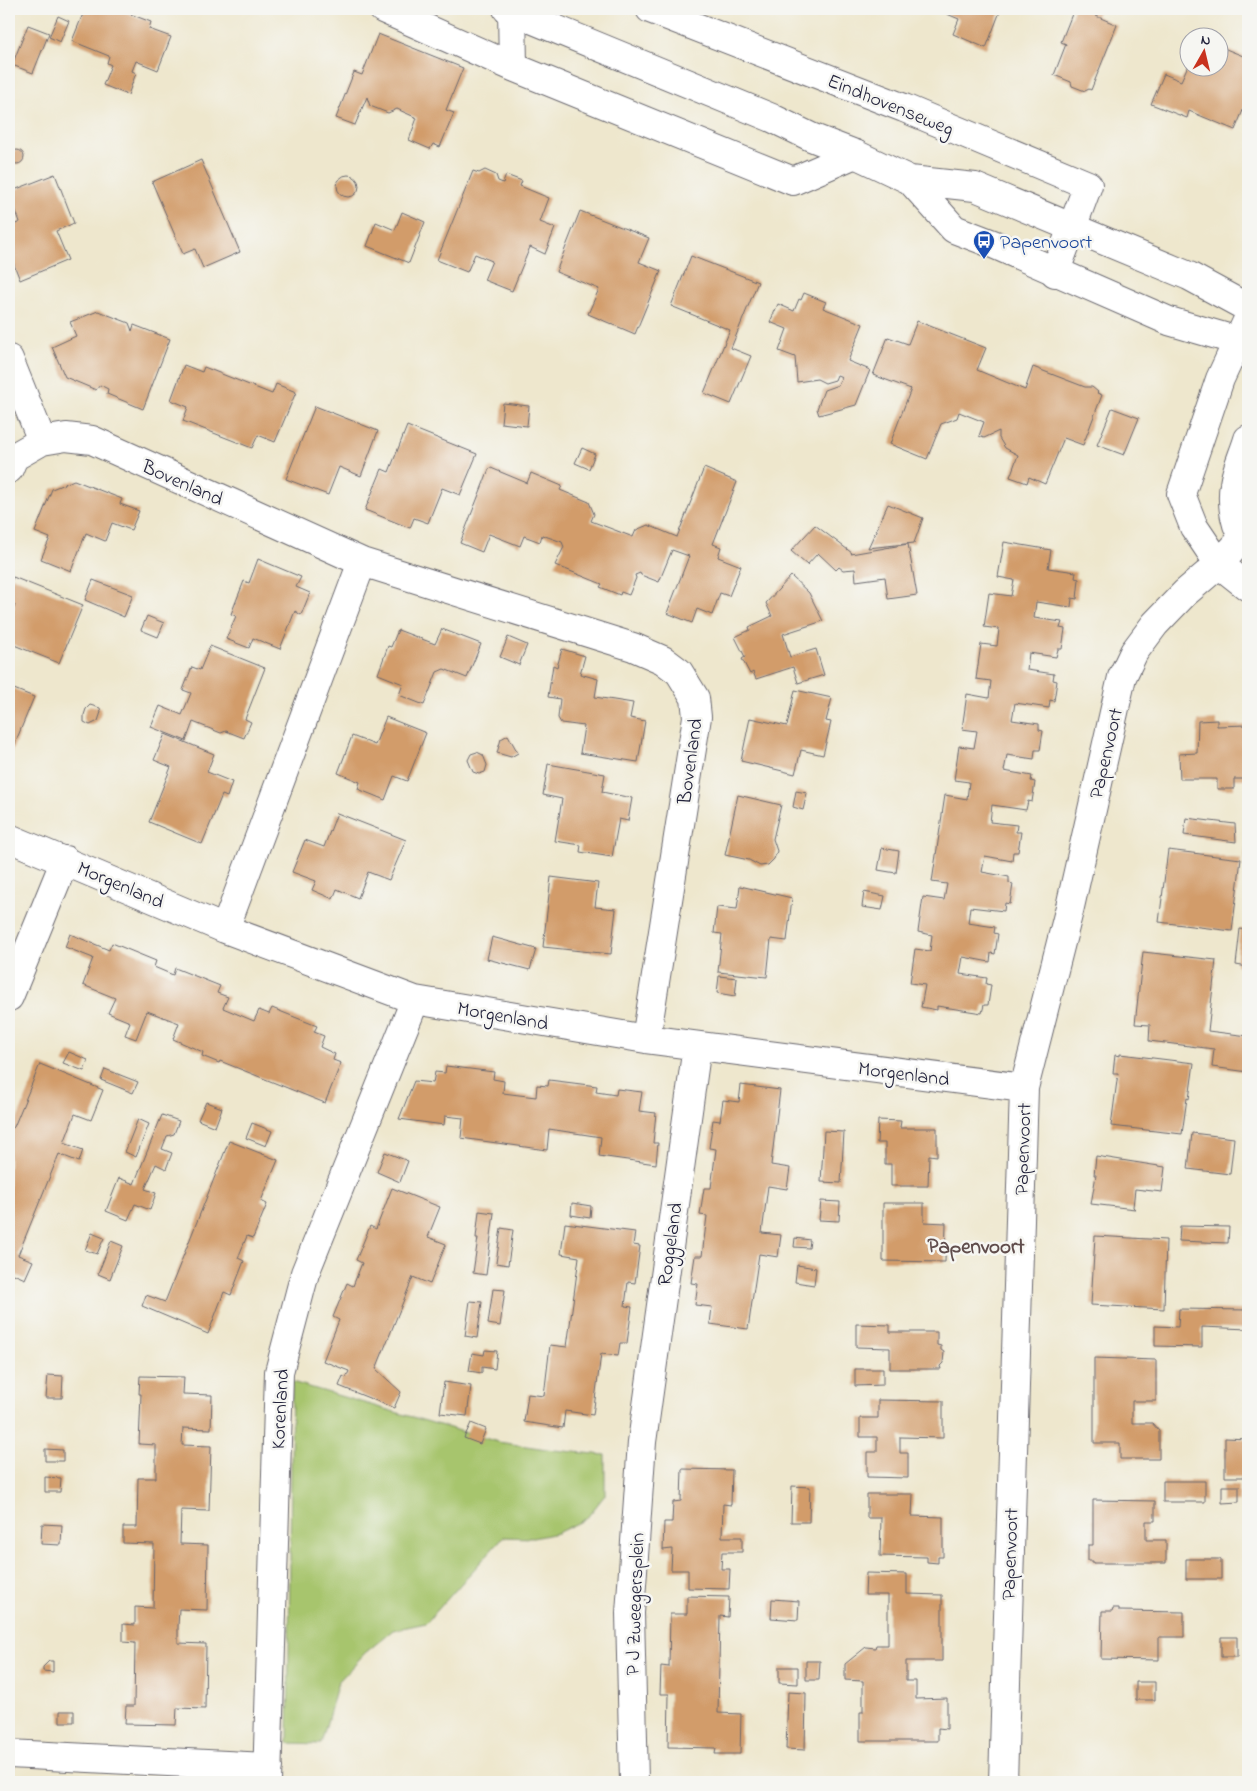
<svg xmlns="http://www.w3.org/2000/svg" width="1257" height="1791" font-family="'Indie Flower',sans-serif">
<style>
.green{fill:#a7c56d;stroke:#647454}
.building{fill:#d29c6b}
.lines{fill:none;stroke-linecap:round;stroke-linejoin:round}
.minor-casing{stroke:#69676e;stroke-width:30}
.major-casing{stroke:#69676e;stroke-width:30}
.minor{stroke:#fff;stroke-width:28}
.major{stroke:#fff;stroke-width:28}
.labels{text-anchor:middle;stroke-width:5;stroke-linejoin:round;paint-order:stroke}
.street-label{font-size:20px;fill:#22223b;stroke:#f6f6f2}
.transit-label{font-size:20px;fill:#164399;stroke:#f6f6f2;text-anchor:start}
.neighbourhood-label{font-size:21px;font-weight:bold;fill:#604d4c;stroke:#f6f6f2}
</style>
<rect width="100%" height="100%" fill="#f6f6f2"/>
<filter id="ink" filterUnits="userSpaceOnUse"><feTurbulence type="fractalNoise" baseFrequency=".02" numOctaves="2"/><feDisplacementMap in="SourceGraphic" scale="10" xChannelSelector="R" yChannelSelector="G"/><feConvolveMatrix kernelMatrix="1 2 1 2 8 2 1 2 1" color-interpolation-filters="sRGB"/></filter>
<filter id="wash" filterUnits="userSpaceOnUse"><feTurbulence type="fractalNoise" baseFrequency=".0096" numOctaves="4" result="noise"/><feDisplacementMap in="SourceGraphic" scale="20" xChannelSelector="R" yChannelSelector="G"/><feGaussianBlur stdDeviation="1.12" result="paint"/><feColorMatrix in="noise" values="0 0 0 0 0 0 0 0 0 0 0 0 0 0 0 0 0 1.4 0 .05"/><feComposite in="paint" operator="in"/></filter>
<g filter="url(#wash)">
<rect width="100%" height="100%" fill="#eee7cd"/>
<path class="green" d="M292 1382 498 1442 554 1450 605 1455V1495L586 1519 557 1533 533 1538 503 1537 426 1623 393 1630 365 1653 338 1682 321 1744 288 1743Z"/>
<g id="blocks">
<path class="building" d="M85 9H99L108 12 110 9H117L151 22 149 29 171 37 158 70 136 61 132 71 136 73 128 95 103 85 111 65 107 63 109 56 72 41Z
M935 9H1001L986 48 953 34 959 19Z
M1074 9H1099L1096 16 1117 25 1091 90 1089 89 1085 91 1072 86 1071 82 1054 75 1066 44 1061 42Z
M58 16 69 21 60 42 49 37Z
M28 25 49 33 33 73 12 65Z
M378 34 463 68 446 110 454 113 440 147 433 144 430 149 409 140 417 118 397 109 388 113 370 106 367 97 355 125 336 118 354 72 362 75Z
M1221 47 1248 58V98L1235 130 1189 111 1187 118 1151 104 1164 74 1181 81 1190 61V68H1220Z
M10 157a7 7 0 1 1 14 0a7 7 0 1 1-14 0Z
M201 160 240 252 203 268 195 249 183 254 152 182Z
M485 170 496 175 498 181 503 183 506 175 522 181 520 186 549 198 540 222 555 228 545 254 530 247 512 291 484 280 492 261 475 254 467 272 437 260 473 171 479 173Z
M55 174 74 223 56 231 68 260 20 280 9 252V227L20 222 9 192Z
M337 186a11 11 0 1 1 22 0a11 11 0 1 1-22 0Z
M580 211 649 238 639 262 661 271 635 334 588 314 599 289 556 272Z
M402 212 425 222 409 263 367 246 376 222 395 230Z
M691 256 758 282 731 348 751 356 731 404 704 393 730 330 671 306Z
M804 293 826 302 823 308 863 324 848 361 870 370 856 405 819 415 817 409 824 390 838 385 842 377 837 375 835 380 825 383 817 379 797 382 795 357 779 351 787 329 770 322 778 304 794 311 799 299 801 300Z
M98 311 129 323 132 331 134 325 170 339 143 409 107 394 108 389 100 385 96 390 65 377 52 347 76 336 70 322Z
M917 321 986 348 977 370 1025 390 1033 367 1085 387H1092L1098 392 1097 393 1102 395 1083 445 1064 438 1045 484 1029 477 1027 483 1010 477 1018 455 1005 448 999 438V431L984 438 979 436 984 422 959 412 957 418 941 424 927 459 890 444 911 389 873 375 888 337 908 344Z
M184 365 202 372 204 367 272 394 276 384 296 392 275 442 258 435 252 448 183 421 188 407 171 400Z
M503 403 529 406 527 426 501 423Z
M315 406 378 431 361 476 339 467 328 495 286 479Z
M1112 408 1139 418 1124 455 1097 445Z
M407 426 477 454 460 495 442 488 428 523 414 518 410 528 365 510 382 469 389 472Z
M582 448 595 454 589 469 575 463Z
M491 468 527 483 531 473 562 486 560 490 589 502 594 514 591 521 633 537 636 530 648 525 677 537 704 468 737 482 713 544 721 547 718 557 741 566 729 596 720 593 712 615 697 609 692 623 667 613 689 556 672 550 659 582 641 575 640 573 635 575 636 578 629 595 621 592 620 595 600 587 602 584 555 565 564 547 562 542 542 535 540 542 524 536 520 546 489 534 482 552 460 543 489 469Z
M74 480 122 499 120 504 139 511 131 530 112 523 105 541 86 533 71 571 41 559 50 538 35 532 52 489Z
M888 504 923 518 914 543 868 548Z
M815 525 852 553 851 554 908 544 917 595 888 599 885 577 856 581 855 569 843 570 839 567 836 570 818 553 807 565 791 551Z
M1004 542 1051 550 1048 568 1076 572 1075 578 1079 579 1077 599 1072 598 1071 607 1036 602 1034 618 1062 622 1060 628 1065 629 1062 649H1058L1056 657 1029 653 1027 670 1054 674 1053 680 1057 681 1054 701 1050 700 1049 708 1015 703 1012 720 1039 724V730L1043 731 1040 750H1035L1034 759 1007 755 1004 771 1032 776 1031 781 1035 782 1032 802 1028 801 1026 810 992 805 990 822 1017 825 1016 832H1021L1018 852H1013L1012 861 985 856 982 872 1009 877V883L1013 884 1010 904 1005 903 1004 911 970 907 968 923 995 927 994 933 998 934 995 954 991 953 990 962 963 957 960 974 987 978 986 984 991 985 988 1005H984L982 1013 937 1006V1010L921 1007 925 985 910 983 915 949 930 951 932 935 918 932 923 897 944 900 947 884 932 882 945 795 967 799 969 782 954 780 959 746 974 748 977 731 962 729 967 694 989 698 991 681 976 679 981 644 997 646 999 629 984 627 989 593 1011 596 1014 580 998 577Z
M258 559 301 577 296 587 310 593 301 615 295 611 280 649 253 638 249 648 226 639 236 616 231 614 244 581 249 583Z
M791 576 809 593 823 621 783 634 790 657 816 649 824 675 798 683 793 667 756 679 753 672 750 674 742 659 745 657 735 637 750 630 749 627 772 616 766 603Z
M13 577 83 605 59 663 9 643V620L15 605 9 602V586Z
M93 580 133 595 124 617 85 600Z
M147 616 164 623 158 637 141 630Z
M442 629 481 644 467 678 444 669 437 672 424 705 399 695 403 684 378 674 388 646 391 647 398 630 435 644Z
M508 637 527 645 519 665 500 657Z
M210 646 265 668 245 719 251 722 244 738 226 731 221 733 193 722 186 741 151 727 160 706 182 715 191 693 183 690 192 667 200 670Z
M562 649 585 656 580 674 598 679 595 697 633 703 630 718 645 721 638 762 580 753 584 726 561 723 558 718 560 699 548 697 553 665 557 667Z
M9 687 34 697 9 758Z
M795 690 832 698 826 721 831 722 823 755 801 750 795 774 741 761 750 718 787 726Z
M90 705 100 708 101 712 98 721 90 725 84 722V715L86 709Z
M386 717 426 733 407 781 394 776 385 800 358 789 360 782 338 773 352 736 375 745Z
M1217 720V726L1248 725V779H1234V789H1217V779H1180L1179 754 1197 753 1198 721Z
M165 734 214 754 207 772 232 782 227 797 222 795 202 844 149 822 171 767 154 760Z
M508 735 518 753 511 757 497 753 501 739Z
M477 752 483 755 487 765 485 772 479 774 473 772 468 760 471 754Z
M548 764 605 774 602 792 632 798 628 821 619 819 612 857 580 852 581 845 555 841 562 799 543 795Z
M796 791 807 793 803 810 793 807Z
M738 795 781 805 773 839 777 851 774 859 768 865 760 866 749 860 725 855Z
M337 813 406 840 389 880 368 872 358 898 337 889 333 899 312 890 316 881 292 872 305 840 324 847Z
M1186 818 1235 824 1236 842 1184 835Z
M1246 844H1248V861H1244Z
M882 848 899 851 896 873 878 870Z
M1168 850 1241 859 1232 931 1159 922Z
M551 877 598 883 595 907 616 909 611 954 543 947Z
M740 886 792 898 787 941 771 939 767 977 718 972 722 934 714 933 717 907 737 909Z
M864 892 885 896 882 910 862 907Z
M1240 929 1248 930V967L1236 965Z
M70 934 109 950 112 943 156 961 154 967 173 975 175 968 220 986 217 993 228 997 223 1008 254 1021 259 1010 269 1014 272 1008 317 1026 314 1032 324 1036 320 1047 335 1054 333 1060 341 1063 325 1103 220 1061 219 1063 202 1056 203 1052 173 1039 179 1023 147 1011 136 1039 125 1035 130 1022 108 1013 115 998 83 985 93 958 65 947Z
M492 937 536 949 530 970 487 959Z
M1143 952 1216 960 1208 1031 1248 1036V1072L1212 1067 1214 1049 1149 1041 1150 1025 1135 1024Z
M719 976 737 978 735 996 717 993Z
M69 1052 88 1060 84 1071 63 1063Z
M1120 1054 1194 1063 1189 1099 1187 1098 1182 1134 1111 1126 1118 1073H1113L1115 1055 1120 1056Z
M40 1064 103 1090 91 1120 75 1114 64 1143 83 1150 79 1162 59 1154 18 1255 33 1261 25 1279 9 1272V1133L11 1129 14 1127Z
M446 1066 494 1072 493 1079 504 1081 503 1093 519 1095 536 1097 537 1085 548 1086 549 1080 597 1086 596 1092 616 1095 617 1089 642 1092 639 1111 656 1113 653 1143H658L656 1164 599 1156 601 1137 549 1129 547 1150 461 1138 463 1118 445 1116 444 1125 399 1119 414 1081 433 1083 435 1072 445 1073Z
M105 1069 138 1082 133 1093 101 1080Z
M741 1085 780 1090 771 1165 790 1168 787 1189 768 1186 762 1233 781 1235 778 1257 759 1254 748 1329 710 1324 712 1307 695 1305 698 1284 691 1283 695 1256H702L707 1216 700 1215 704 1188H711L716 1149 709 1148 713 1120 720 1121 723 1100 739 1102Z
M206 1102 222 1108 215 1127 198 1120Z
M162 1115 179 1121 174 1134 167 1136 162 1149 172 1153 166 1169 156 1164 145 1189 156 1193 150 1210 135 1204 128 1220 106 1211 119 1178 134 1184Z
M138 1119 149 1124 136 1157 125 1152Z
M878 1120 901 1121 900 1128H937V1156L929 1155 928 1186H891V1164H885V1143H877Z
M252 1123 272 1131 266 1146 246 1138Z
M824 1131 844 1132 841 1183 821 1182Z
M1192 1133 1234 1138 1230 1174 1188 1169Z
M229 1141 278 1160 261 1201 267 1204 253 1238 247 1236 238 1258 244 1261 231 1295 224 1292 208 1334 142 1306 146 1295 165 1302Z
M385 1152 408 1161 400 1182 377 1172Z
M1096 1156 1165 1167 1162 1192 1135 1189 1133 1207 1135 1209 1091 1204 1096 1175H1094Z
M392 1188 440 1207 428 1237 446 1244 430 1284 413 1277 376 1369 401 1392 394 1408 339 1386 343 1376 346 1378 349 1371 323 1361 339 1320 333 1317 347 1283 353 1286 362 1263 356 1260 370 1226 376 1229Z
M821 1201 840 1202 839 1221 819 1220Z
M572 1203 591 1206 590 1218 571 1215Z
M883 1203H924V1222L946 1223 945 1262 883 1261Z
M479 1211 494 1213 486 1275 473 1273 478 1238H476Z
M565 1223 635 1232 633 1245 640 1246 635 1283 628 1282 625 1306 632 1307 627 1343H620L618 1356 601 1354 593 1415 565 1411 563 1428 524 1422 528 1394 544 1396 550 1345 567 1347 579 1257 561 1254Z
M1180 1226 1229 1227 1228 1243 1179 1241Z
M501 1228 513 1230 508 1265 496 1263Z
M92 1233 104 1238 97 1254 85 1250Z
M1095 1236 1166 1240 1164 1309 1091 1305Z
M795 1238 810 1240 809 1248 794 1247Z
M111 1241 123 1246 110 1279 98 1274Z
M797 1265 816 1268 814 1285 795 1282Z
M493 1289 505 1290 500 1326 488 1324Z
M470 1301 482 1302 477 1338 465 1336Z
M1179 1309 1248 1310V1329L1202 1327V1347L1155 1346V1326L1178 1327Z
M856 1324 890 1325V1332H937V1345L941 1346V1350L944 1352 943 1363 940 1366 941 1369H890V1348L856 1347Z
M485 1350 497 1351 495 1369 482 1367V1373L469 1371 472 1353 484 1355Z
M1094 1358 1156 1360V1401H1132V1423H1152L1159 1431V1459H1120V1443H1094Z
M855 1369H883V1385L855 1386Z
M48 1375 63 1376 62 1398H46Z
M140 1376 184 1377 183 1394 212 1395 211 1429 183 1428 182 1445 211 1446 209 1511 181 1510 180 1544 208 1545 207 1610 179 1609 178 1626V1643L206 1644 205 1709 177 1708 176 1725 125 1724 126 1706H134L135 1643 123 1642V1624L135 1625V1607L153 1608 154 1544 123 1543V1527H137L138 1478H156V1445L139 1444 141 1394H139Z
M444 1382 471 1386 467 1416 440 1413Z
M878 1400 943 1401V1438L900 1437V1453H908V1478L867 1477V1452H877V1437H860V1418H878Z
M471 1423 486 1429 480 1444 464 1438Z
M1225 1438 1248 1439V1477H1225Z
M45 1449 63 1450V1461H45Z
M682 1469 732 1470 731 1505 723 1504 722 1537H742V1552H722L721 1569H730L729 1589 688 1588V1570H671L672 1549 663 1550 664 1522H672L673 1502 681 1501Z
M45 1477 61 1478 60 1492H45Z
M1163 1481H1205V1502H1163Z
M792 1486 810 1487 809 1522H791Z
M1222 1486H1239V1502L1222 1503Z
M867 1494H913L912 1516 943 1517V1557H938V1563L927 1562V1557L880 1556 881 1518H867Z
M1093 1500 1155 1501V1521H1146V1540H1166V1563H1093V1561H1088V1545H1093Z
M42 1524 62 1525 61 1545 41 1544Z
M1186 1559H1221V1579H1186Z
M866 1573 907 1574V1594L942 1595V1661H906V1681H916V1699L947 1698V1729L938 1728V1741H860V1712H863V1681L845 1680V1664L866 1647 875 1648 876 1645H888V1595H865Z
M687 1596 729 1597 728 1617 720 1616 718 1713 741 1714 740 1754H715L716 1748 668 1747 669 1694H660L661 1666 669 1667 670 1614H687Z
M772 1599 799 1601 798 1620 771 1618Z
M1113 1608H1119V1611L1184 1612V1637H1159V1660L1101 1659 1102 1611H1112Z
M1221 1637H1237V1657H1221Z
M49 1661H53V1672L43 1671V1667Z
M806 1661H820L819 1680H806Z
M779 1667H798V1684L779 1683Z
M1136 1682H1155V1700H1136Z
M788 1692 806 1693 805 1750 786 1749Z
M60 1711H74V1722H60Z"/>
</g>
</g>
<g filter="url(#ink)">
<use href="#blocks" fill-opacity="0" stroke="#69676e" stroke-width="1"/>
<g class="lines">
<g class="minor-casing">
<path id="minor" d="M383 9 513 67 793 181 855 154
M512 9 513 67
M650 9 904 108 1088 185 1055 273
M1248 319 1220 379 1181 494 1194 527 1219 564 1248 587
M9 359 42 441
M1248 439C1244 453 1236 469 1234 484 1231 503 1234 529 1248 544
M9 469 14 457 42 441 66 437 92 440 362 562 633 647 663 660 679 672 695 698 697 717 646 1039
M9 838 225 929 415 1000 646 1039 1024 1088
M225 929 362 562
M9 997 65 860
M9 1754 268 1767
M267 1782 279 1372 305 1273 415 1000
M634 1782 630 1613 642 1442 697 1046
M1003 1782 1024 1088 1070 907 1122 677 1134 652 1155 624 1185 593 1219 564 1243 538"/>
</g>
<g class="major-casing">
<path id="major" d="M507 9 772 118 811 137 855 154 910 180 975 187 1189 276 1248 308
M910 180 954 229 993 244 1169 321 1238 341H1248"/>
</g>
<use href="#minor" class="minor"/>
<use href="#major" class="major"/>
</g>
</g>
<defs>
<g id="bus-pin" transform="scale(1.125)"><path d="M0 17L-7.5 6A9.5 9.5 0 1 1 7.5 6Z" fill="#1a4fb4" stroke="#f6f6f2"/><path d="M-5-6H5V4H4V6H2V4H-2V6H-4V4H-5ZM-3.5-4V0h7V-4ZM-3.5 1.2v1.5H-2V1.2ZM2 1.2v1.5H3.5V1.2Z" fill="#fff"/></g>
</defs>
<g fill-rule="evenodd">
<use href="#bus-pin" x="984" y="241"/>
</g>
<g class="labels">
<g class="street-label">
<text transform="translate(891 104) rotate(22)" y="7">Eindhovenseweg</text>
<text transform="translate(183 482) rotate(24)" y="7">Bovenland</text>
<text transform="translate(1105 753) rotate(-77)" y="7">Papenvoort</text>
<text transform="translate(689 761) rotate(-82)" y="7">Bovenland</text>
<text transform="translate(121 884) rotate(23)" y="7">Morgenland</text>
<text transform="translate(503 1015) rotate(10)" y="7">Morgenland</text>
<text transform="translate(904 1073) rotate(7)" y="7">Morgenland</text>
<text transform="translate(1022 1149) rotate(-88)" y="7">Papenvoort</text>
<text transform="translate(669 1244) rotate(-82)" y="7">Roggeland</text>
<text transform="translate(279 1409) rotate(-87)" y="7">Korenland</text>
<text transform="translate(1009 1554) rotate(-88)" y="7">Papenvoort</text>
<text transform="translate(634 1604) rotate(-88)" y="7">P J Zweegersplein</text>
</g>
<g class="transit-label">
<text x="1000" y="248">Papenvoort</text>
</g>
<g class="neighbourhood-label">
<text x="976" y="1253">Papenvoort</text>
</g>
</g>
<rect width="1257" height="1791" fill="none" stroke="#f6f6f2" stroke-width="30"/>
<g transform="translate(1204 52) rotate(8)"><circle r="24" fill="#f6f6f2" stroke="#a1a1a9"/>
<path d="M0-4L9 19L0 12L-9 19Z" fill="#c8321e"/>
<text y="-8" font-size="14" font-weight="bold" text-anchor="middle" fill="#22223b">N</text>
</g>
</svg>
